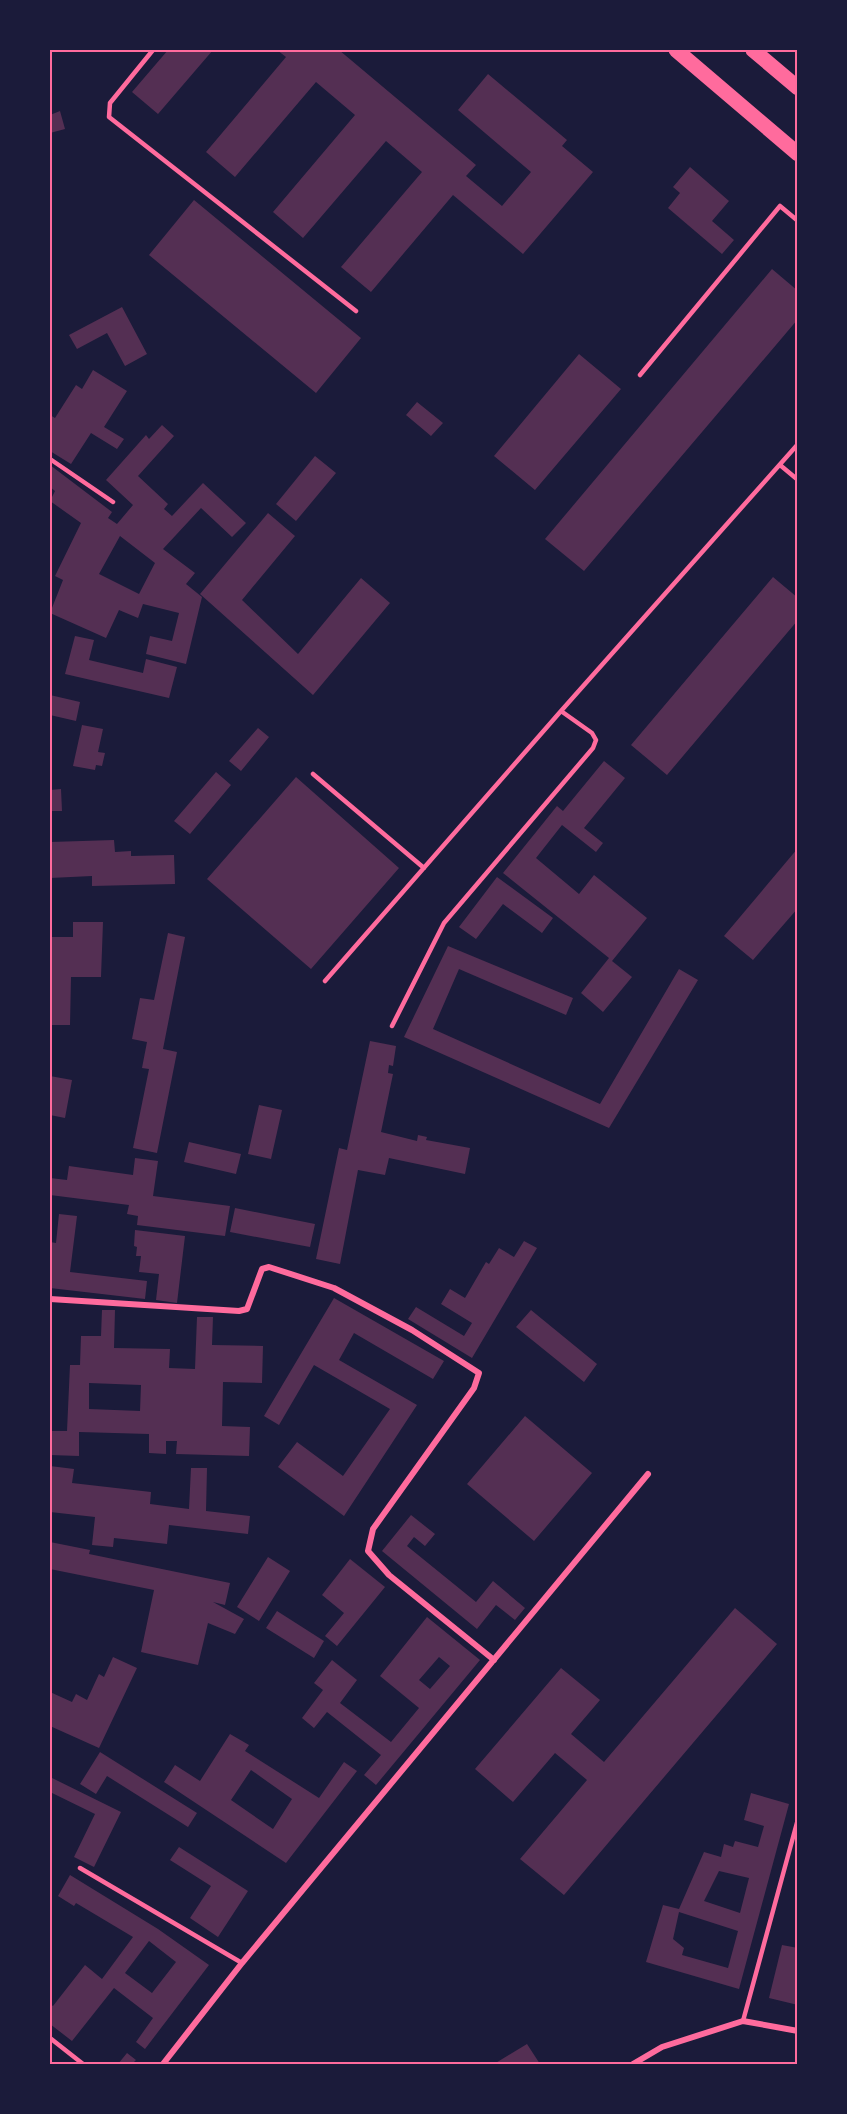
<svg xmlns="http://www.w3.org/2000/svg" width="847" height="2114" font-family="'Open Sans',sans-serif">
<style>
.building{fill:#542f53;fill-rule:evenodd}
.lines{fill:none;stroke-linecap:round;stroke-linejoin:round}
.service{stroke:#ff6b9d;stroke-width:4.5}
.minor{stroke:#ff6b9d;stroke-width:6}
.primary{stroke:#ff6b9d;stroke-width:15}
.neatline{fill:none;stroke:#ff6b9d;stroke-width:2}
</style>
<rect width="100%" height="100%" fill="#1b1b3a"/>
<path class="building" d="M168 50H213L158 114 132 92Z
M277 50H339L476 165 466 176 502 206 531 172 458 110 488 74 567 140 562 146 593 172 523 254 453 195 371 292 341 267 422 172 386 141 303 238 273 212 355 115 316 82 235 177 206 152 286 57Z
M60 111 65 129 50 133V115Z
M690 167 729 201 712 221 734 240 722 254 668 208 680 193 673 187Z
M194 200 361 338 316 393 149 255Z
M772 269 798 291V319L584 571 545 539Z
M122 307 147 354 125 366 107 333 77 349 69 335Z
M579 354 621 389 535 490 494 456Z
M93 370 127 391 104 427 124 439 117 449 91 433 71 464 50 451V415L55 418 76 385 82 389Z
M417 402 443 423 431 436 406 415Z
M162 425 174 436 138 476 168 504 164 509 172 516 203 483 246 523 232 537 201 508 163 549 195 573 186 584 202 597 186 664 146 654 150 636 172 641 179 613 143 604 138 618 119 610 106 638 50 613 63 580 55 576 81 523 50 501 55 491 50 487V465L112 512 108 518 117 524 133 505 106 480 146 435 149 439ZM120 536 155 563 139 594 99 574Z
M315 456 336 473 296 521 276 504Z
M268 513 295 536 242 600 298 654 361 578 390 603 313 695 200 594Z
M773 577 798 598V620L667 775 631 745Z
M75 636 94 640 89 660 143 673 146 659 177 667 169 698 65 674Z
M50 695 80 702 76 721 50 715Z
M82 725 103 729 98 752 105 753 102 766 96 765 95 770 73 766Z
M258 728 269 737 241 771 229 761Z
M604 761 625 778 584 828 603 843 596 852 562 825 536 858 579 894 594 875 647 918 612 961 632 977 603 1012 581 993 609 958 503 873 557 806 563 811Z
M216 772 231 785 190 834 174 821Z
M296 777 399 868 311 969 207 879Z
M61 789 62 811H50V790Z
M114 840 115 852 131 851V856L174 855 175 884 92 886V876L50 878V842Z
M798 848V908L753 960 724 936Z
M497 877 553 918 542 933 503 904 476 939 459 927Z
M73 922H103L101 977H71L70 1025H50V937H73Z
M168 933 185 937 163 1049 177 1052 157 1153 133 1148 149 1069 142 1068 147 1042 132 1039 140 998 154 1000Z
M448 946 573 998 566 1015 459 969 433 1029 600 1104 679 969 698 980 609 1128 404 1037Z
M370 1041 396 1046 393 1066 389 1065 388 1073 393 1074 381 1132 417 1141 418 1135 427 1137 426 1140 470 1148 465 1174 389 1158 385 1175 358 1170 340 1264 316 1259 339 1148 347 1150Z
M50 1076 72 1080 65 1118 50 1115Z
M259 1105 282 1110 271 1159 248 1154Z
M189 1142 241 1154 236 1174 184 1162Z
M135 1158 158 1161 153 1196 230 1206 225 1236 137 1225 138 1216 127 1214 129 1205 50 1195V1178L67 1180 69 1166 133 1175Z
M235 1208 315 1224 310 1247 230 1232Z
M59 1214 77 1216 70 1272 147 1281 145 1299 50 1288V1242L56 1243Z
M135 1230 185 1236 177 1303 156 1300 159 1274 139 1272 141 1256H136L137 1247 134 1246Z
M524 1241 537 1248 472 1358 408 1319 416 1307 464 1336 472 1323 441 1304 450 1289 465 1298 486 1262 489 1264 499 1248 514 1257Z
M334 1298 444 1361 433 1379 354 1333 339 1360 417 1405 344 1516 278 1467 297 1442 343 1476 390 1409 314 1365 279 1425 264 1416Z
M102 1310H115L114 1348 170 1349 169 1368 195 1369 197 1317H213L212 1345 263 1346 262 1383 223 1382 222 1426 250 1427 249 1456 176 1454 177 1441H166V1454L149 1453V1434L79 1432V1456L50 1455V1431H67L70 1365H80L81 1336H101ZM89 1383 141 1385 140 1411 89 1409Z
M531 1310 597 1364 584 1382 516 1327Z
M525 1416 592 1473 534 1541 467 1484Z
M50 1466 74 1469 72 1483 151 1492 150 1504 189 1509 191 1468H207L206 1511 250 1516 248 1534 169 1525 167 1544 114 1538 113 1547 92 1545 95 1517 50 1512Z
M411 1515 435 1534 425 1546 414 1537 407 1546 476 1602 493 1581 525 1608 515 1620 496 1605 477 1629 382 1551Z
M50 1542 90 1550 89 1554 230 1583 225 1605 213 1602 244 1619 235 1634 208 1623 198 1665 141 1652 154 1590 50 1569Z
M268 1557 290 1571 259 1621 237 1607Z
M350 1559 385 1587 337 1646 325 1636 344 1613 322 1595Z
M735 1608 777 1644 564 1895 520 1859 587 1780 555 1753 513 1802 475 1769 561 1668 600 1700 571 1734 604 1762Z
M277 1611 324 1641 314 1658 266 1628Z
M427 1617 480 1660 376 1785 364 1775 381 1755 327 1712 314 1728 302 1718 323 1690 314 1683 332 1660 357 1680 340 1703 391 1742 419 1708 380 1676ZM439 1657 450 1666 430 1689 419 1680Z
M113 1657 137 1668 99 1748 50 1726V1692L72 1702 76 1694 87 1700 99 1674 104 1677Z
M230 1734 249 1745 245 1751 319 1798 344 1762 357 1771 286 1863 164 1782 175 1765 200 1781ZM251 1770 292 1799 273 1829 231 1800Z
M100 1752 197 1813 188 1827 107 1776 96 1794 80 1784Z
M50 1777 121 1812 94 1867 74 1857 95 1814 50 1792Z
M751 1793 789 1804 739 1989 646 1962 663 1905 679 1909 704 1852 721 1857 724 1844 733 1847 735 1841 758 1847 764 1826 744 1820ZM719 1871 749 1878 740 1913 704 1901ZM679 1912 738 1931 728 1968 682 1955 684 1948 673 1939Z
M179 1847 248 1891 218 1937 190 1918 211 1886 170 1860Z
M70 1875 158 1929 209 1965 145 2049 136 2042 153 2018 114 1988 72 2041 50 2024V2004L53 2006 85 1965 102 1979 133 1937 76 1903 74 1906 58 1896ZM149 1941 176 1962 152 1993 125 1973Z
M782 1945 798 1948V2005L769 1998Z
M527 2044 540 2064H494Z
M127 2053 136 2060 132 2064H118Z"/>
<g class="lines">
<path class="service" d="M153 50 110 103 109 117 356 311
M640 375 780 206 798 221
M50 459 113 502
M780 465 798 480
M313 774 424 868
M325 981 561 711
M392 1026 444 923 593 748 596 740 592 733 561 711 798 444
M80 1868 242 1963
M743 2021 798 1819
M50 2038 83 2064"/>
<path class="minor" d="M50 1299 239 1311 247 1309 262 1269 269 1267 334 1288 412 1330 479 1373 474 1388 373 1529 368 1551 389 1575 494 1660
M163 2064 242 1963 648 1474
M633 2064 662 2047 743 2021 798 2031"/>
<path class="primary" d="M676 50 798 154
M753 50 798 88"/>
</g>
<rect width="847" height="2114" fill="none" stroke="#1b1b3a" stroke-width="102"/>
<rect x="51" y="51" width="745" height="2012" class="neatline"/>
</svg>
